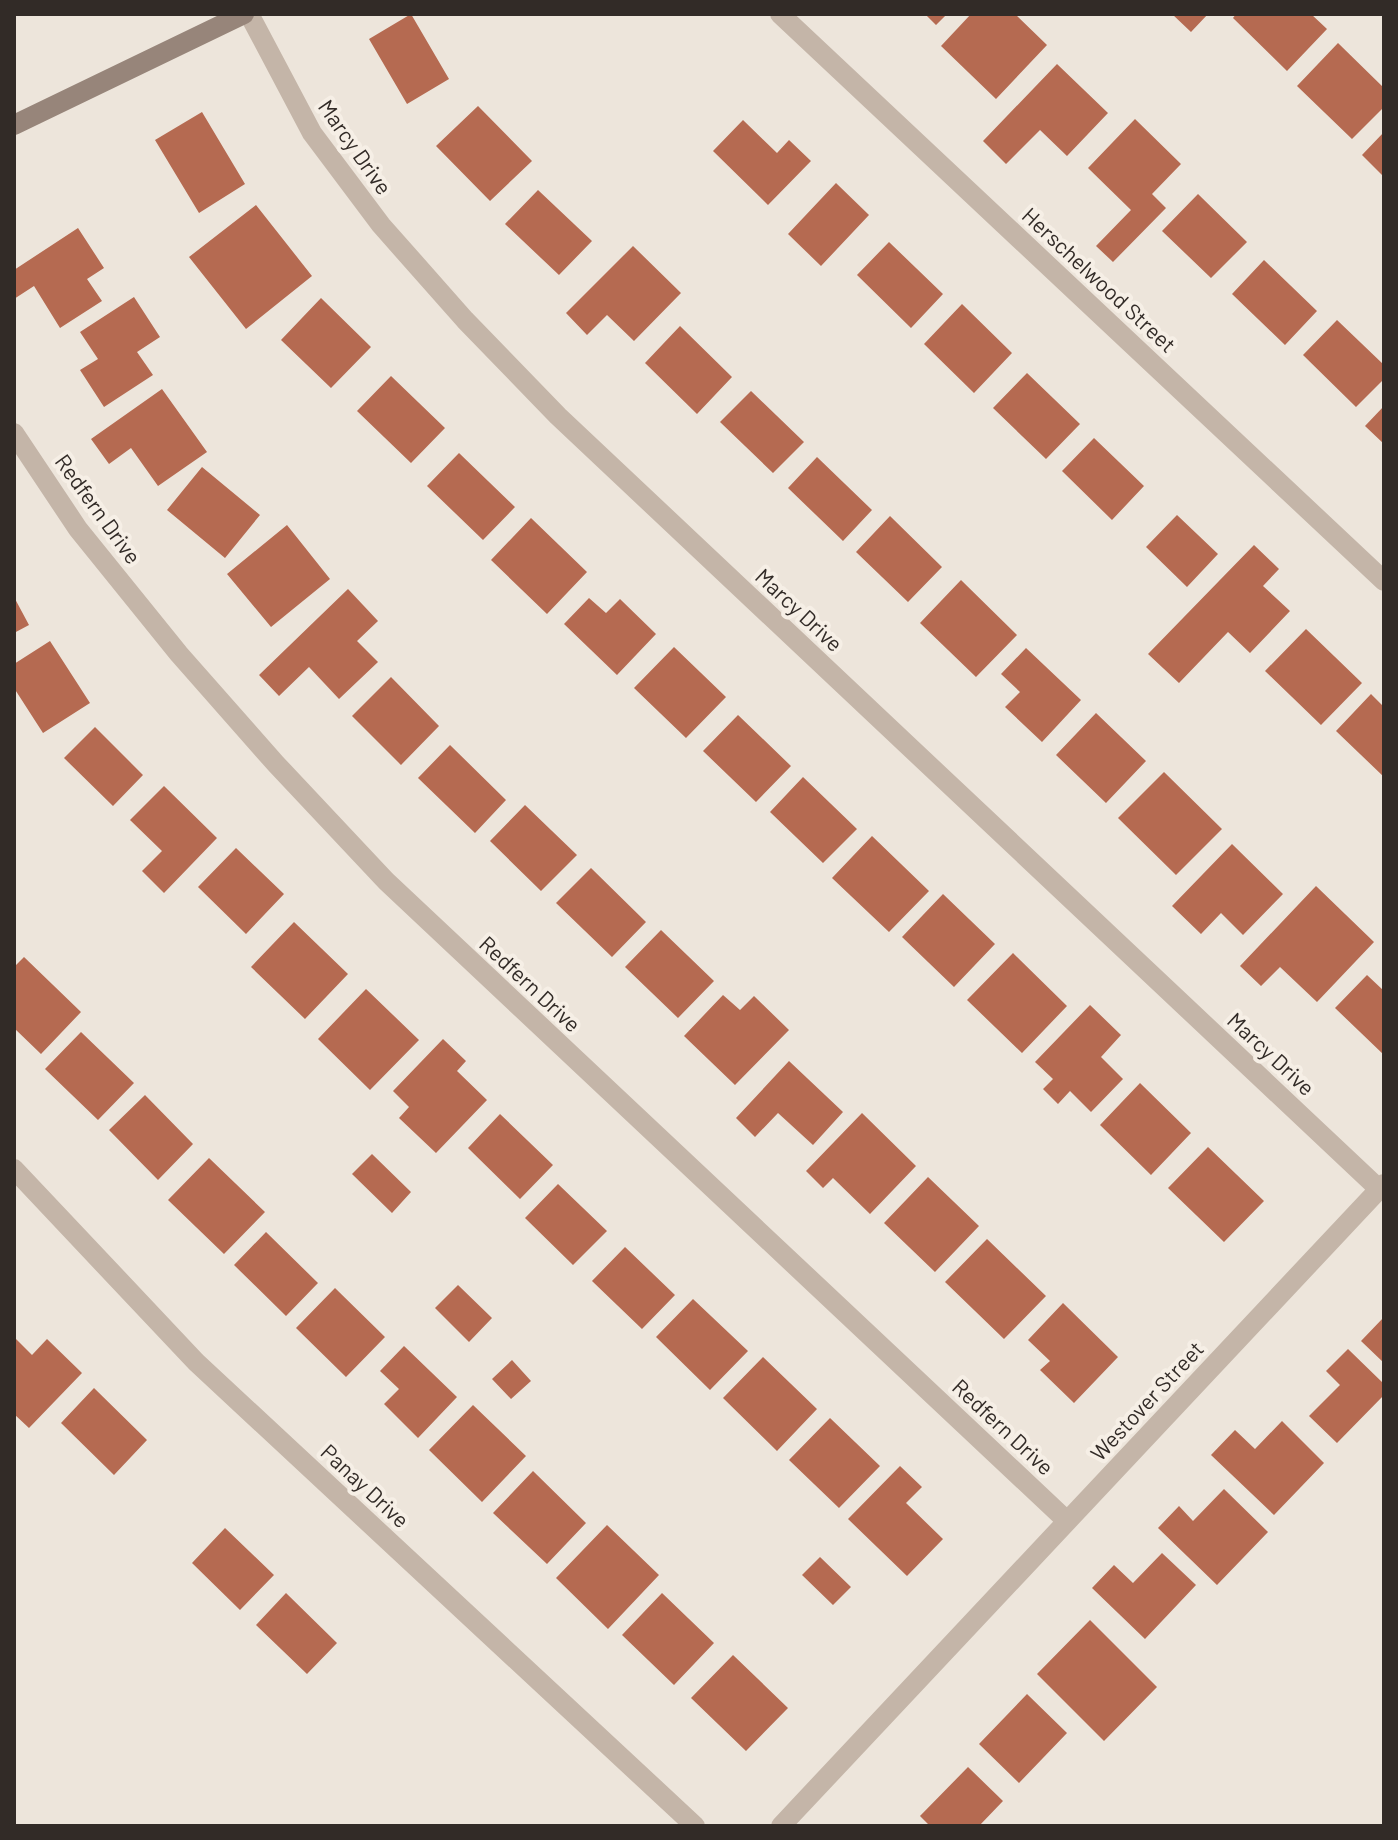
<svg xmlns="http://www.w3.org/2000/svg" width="1398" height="1840" font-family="Barlow,sans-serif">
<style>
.building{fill:#b56a51}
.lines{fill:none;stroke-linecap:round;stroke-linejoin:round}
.minor{stroke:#c4b5a8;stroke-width:20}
.secondary{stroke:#97857a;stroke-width:20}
.labels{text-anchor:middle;stroke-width:8;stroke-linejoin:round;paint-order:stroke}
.street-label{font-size:22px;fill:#322b27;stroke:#f6efe6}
</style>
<rect width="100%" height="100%" fill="#ede5db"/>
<path class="building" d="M411 14 449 79 407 104 369 39Z
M925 14H947L936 25Z
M971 14H1015L1047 45 996 99 941 46Z
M1172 14H1208L1191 32Z
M1236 14H1311L1327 29 1287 71 1233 18Z
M1338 43 1384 88V107L1352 139 1297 86Z
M1057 64 1108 113 1067 156 1040 130 1006 164 983 141Z
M478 106 532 161 490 201 436 146Z
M202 112 245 184 199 213 155 140Z
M1135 119 1181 164 1152 194 1166 208 1113 262 1096 246 1131 210 1088 168Z
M743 120 777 153 789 140 811 161 768 205 713 151Z
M1384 132V177L1362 155Z
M836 183 869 215 821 266 788 234Z
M538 190 592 241 559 275 505 224Z
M1198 194 1247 242 1211 278 1162 231Z
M256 205 312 276 246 329 189 257Z
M78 228 104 268 87 279 102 301 60 328 34 286 14 299V270Z
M889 242 943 294 911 328 857 275Z
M633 246 681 293 634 341 607 315 587 335 566 313Z
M1264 260 1317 311 1285 345 1232 294Z
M134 297 160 337 137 352 153 375 104 407 80 370 98 359 80 332Z
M321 298 371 347 331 388 281 340Z
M962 304 1012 353 974 393 924 344Z
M1337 320 1384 365V379L1356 407 1303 355Z
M680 326 732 377 697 414 645 363Z
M1027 373 1080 424 1046 459 993 408Z
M391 376 445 428 411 463 357 411Z
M162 389 207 452 158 486 131 448 109 464 91 439Z
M751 391 804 442 773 473 720 422Z
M1384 406V444L1365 426Z
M1094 438 1144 486 1112 520 1062 471Z
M459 453 515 507 483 540 427 486Z
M817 457 872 510 843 541 788 488Z
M202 467 260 515 225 558 167 510Z
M1177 515 1218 554 1187 587 1146 547Z
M890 516 942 567 908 602 856 552Z
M531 518 587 572 547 614 491 560Z
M287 525 330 579 271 627 227 574Z
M1254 545 1279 569 1263 586 1290 611 1250 653 1228 632 1179 683 1148 654Z
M961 580 1017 635 976 677 920 623Z
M348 589 378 621 357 641 378 662 339 699 309 667 279 696 259 675Z
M14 597 29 625 14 633Z
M589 598 606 613 620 599 656 634 617 675 564 624Z
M1306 629 1362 683 1321 725 1265 671Z
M50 641 90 703 43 733 14 688V664Z
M674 647 726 697 686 738 634 688Z
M1026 648 1081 700 1042 742 1005 707 1020 692 1001 674Z
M391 677 439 726 401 765 352 716Z
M1371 694 1384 707V777L1336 731Z
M1096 713 1146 761 1106 803 1056 755Z
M738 715 791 766 756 802 703 751Z
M95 727 143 775 113 806 64 758Z
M450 745 506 800 475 833 418 778Z
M1164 772 1222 829 1176 875 1118 818Z
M803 777 857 829 823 863 770 812Z
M164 786 217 838 164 893 142 871 162 851 130 820Z
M525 805 577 855 541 891 490 841Z
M872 836 929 891 889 932 832 878Z
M1232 844 1283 894 1243 935 1221 913 1201 934 1172 906Z
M236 848 284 894 246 934 198 887Z
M591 868 646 922 612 957 556 903Z
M1316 886 1374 942 1317 1002 1280 967 1261 986 1240 966Z
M943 894 995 944 954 987 902 937Z
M294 922 348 974 305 1019 251 967Z
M661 930 714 981 678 1018 625 967Z
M1013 953 1067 1006 1022 1053 967 1000Z
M24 957 81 1012 41 1054 14 1028V967Z
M1367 975 1384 991V1055L1335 1008Z
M366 989 419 1040 370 1090 318 1039Z
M723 995 740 1010 754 996 789 1030 735 1085 684 1036Z
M1090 1005 1121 1035 1101 1057 1123 1079 1091 1112 1070 1091 1058 1104 1043 1089 1053 1079 1035 1062Z
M81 1032 134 1083 98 1120 45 1069Z
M443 1039 466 1061 457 1071 487 1100 436 1153 399 1118 409 1107 393 1091Z
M789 1061 843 1112 813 1145 778 1113 755 1137 736 1118Z
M1140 1083 1191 1133 1151 1175 1100 1125Z
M145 1095 193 1144 158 1180 109 1130Z
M862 1113 916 1166 870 1214 833 1178 823 1188 806 1171Z
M500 1114 553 1165 520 1199 468 1148Z
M1208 1147 1264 1201 1224 1242 1168 1188Z
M372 1154 411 1192 392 1213 352 1174Z
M209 1158 265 1212 224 1254 168 1200Z
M928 1177 979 1226 935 1272 884 1223Z
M558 1184 607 1231 573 1265 525 1218Z
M266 1232 318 1283 286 1316 234 1265Z
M987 1239 1046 1296 1004 1339 945 1282Z
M625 1247 675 1295 642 1329 592 1281Z
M458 1285 492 1318 469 1342 435 1308Z
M335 1288 385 1337 346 1377 296 1328Z
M693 1299 748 1351 710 1390 656 1337Z
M1063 1303 1118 1357 1074 1403 1040 1370 1050 1361 1028 1340Z
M1384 1317V1363L1361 1341Z
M14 1337 32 1355 47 1339 82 1373 29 1428 14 1414Z
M404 1346 457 1397 418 1438 384 1404 399 1389 380 1371Z
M1348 1349 1384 1384V1395L1337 1443 1309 1416 1340 1385 1326 1371Z
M763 1357 817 1409 777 1451 723 1398Z
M512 1360 531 1381 511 1399 492 1379Z
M94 1388 147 1440 114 1475 61 1423Z
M473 1405 526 1456 482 1502 429 1450Z
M830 1418 880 1466 839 1508 789 1460Z
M1282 1421 1324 1463 1274 1515 1211 1455 1235 1430 1255 1449Z
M900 1466 922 1487 906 1503 943 1539 907 1576 848 1519Z
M533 1471 586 1523 547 1564 493 1513Z
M1224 1489 1268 1532 1217 1585 1158 1528 1179 1506 1193 1521Z
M607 1525 659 1575 608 1629 556 1578Z
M225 1528 274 1575 240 1610 192 1563Z
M1162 1553 1196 1585 1145 1639 1092 1588 1114 1565 1133 1583Z
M820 1557 851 1587 833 1605 802 1575Z
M286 1593 337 1643 307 1674 256 1625Z
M662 1593 714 1643 674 1685 622 1635Z
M1090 1620 1157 1687 1104 1741 1037 1674Z
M733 1655 788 1708 746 1751 691 1698Z
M1027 1694 1067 1733 1019 1783 979 1744Z
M968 1767 1003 1801 979 1826H930L920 1816Z"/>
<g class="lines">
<path class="minor" d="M249 14 312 133 381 225 465 320 558 416 1379 1189
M780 14 1384 581
M14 433 78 529 179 654 276 764 386 881 1067 1521
M14 1169 196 1362 695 1826
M781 1826 1384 1184"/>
<path class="secondary" d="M14 125 244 14"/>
</g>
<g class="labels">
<g class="street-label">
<text transform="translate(355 147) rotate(55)" y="8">Marcy Drive</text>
<text transform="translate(1099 280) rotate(43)" y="8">Herschelwood Street</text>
<text transform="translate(98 509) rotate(54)" y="8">Redfern Drive</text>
<text transform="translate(799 610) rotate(43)" y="8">Marcy Drive</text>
<text transform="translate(530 984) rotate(43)" y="8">Redfern Drive</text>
<text transform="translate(1271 1054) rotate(43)" y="8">Marcy Drive</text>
<text transform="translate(1147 1401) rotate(-47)" y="8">Westover Street</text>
<text transform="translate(1003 1427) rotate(43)" y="8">Redfern Drive</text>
<text transform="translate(365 1486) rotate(43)" y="8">Panay Drive</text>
</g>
</g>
<rect width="1398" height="1840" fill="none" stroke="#322b27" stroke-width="32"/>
</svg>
